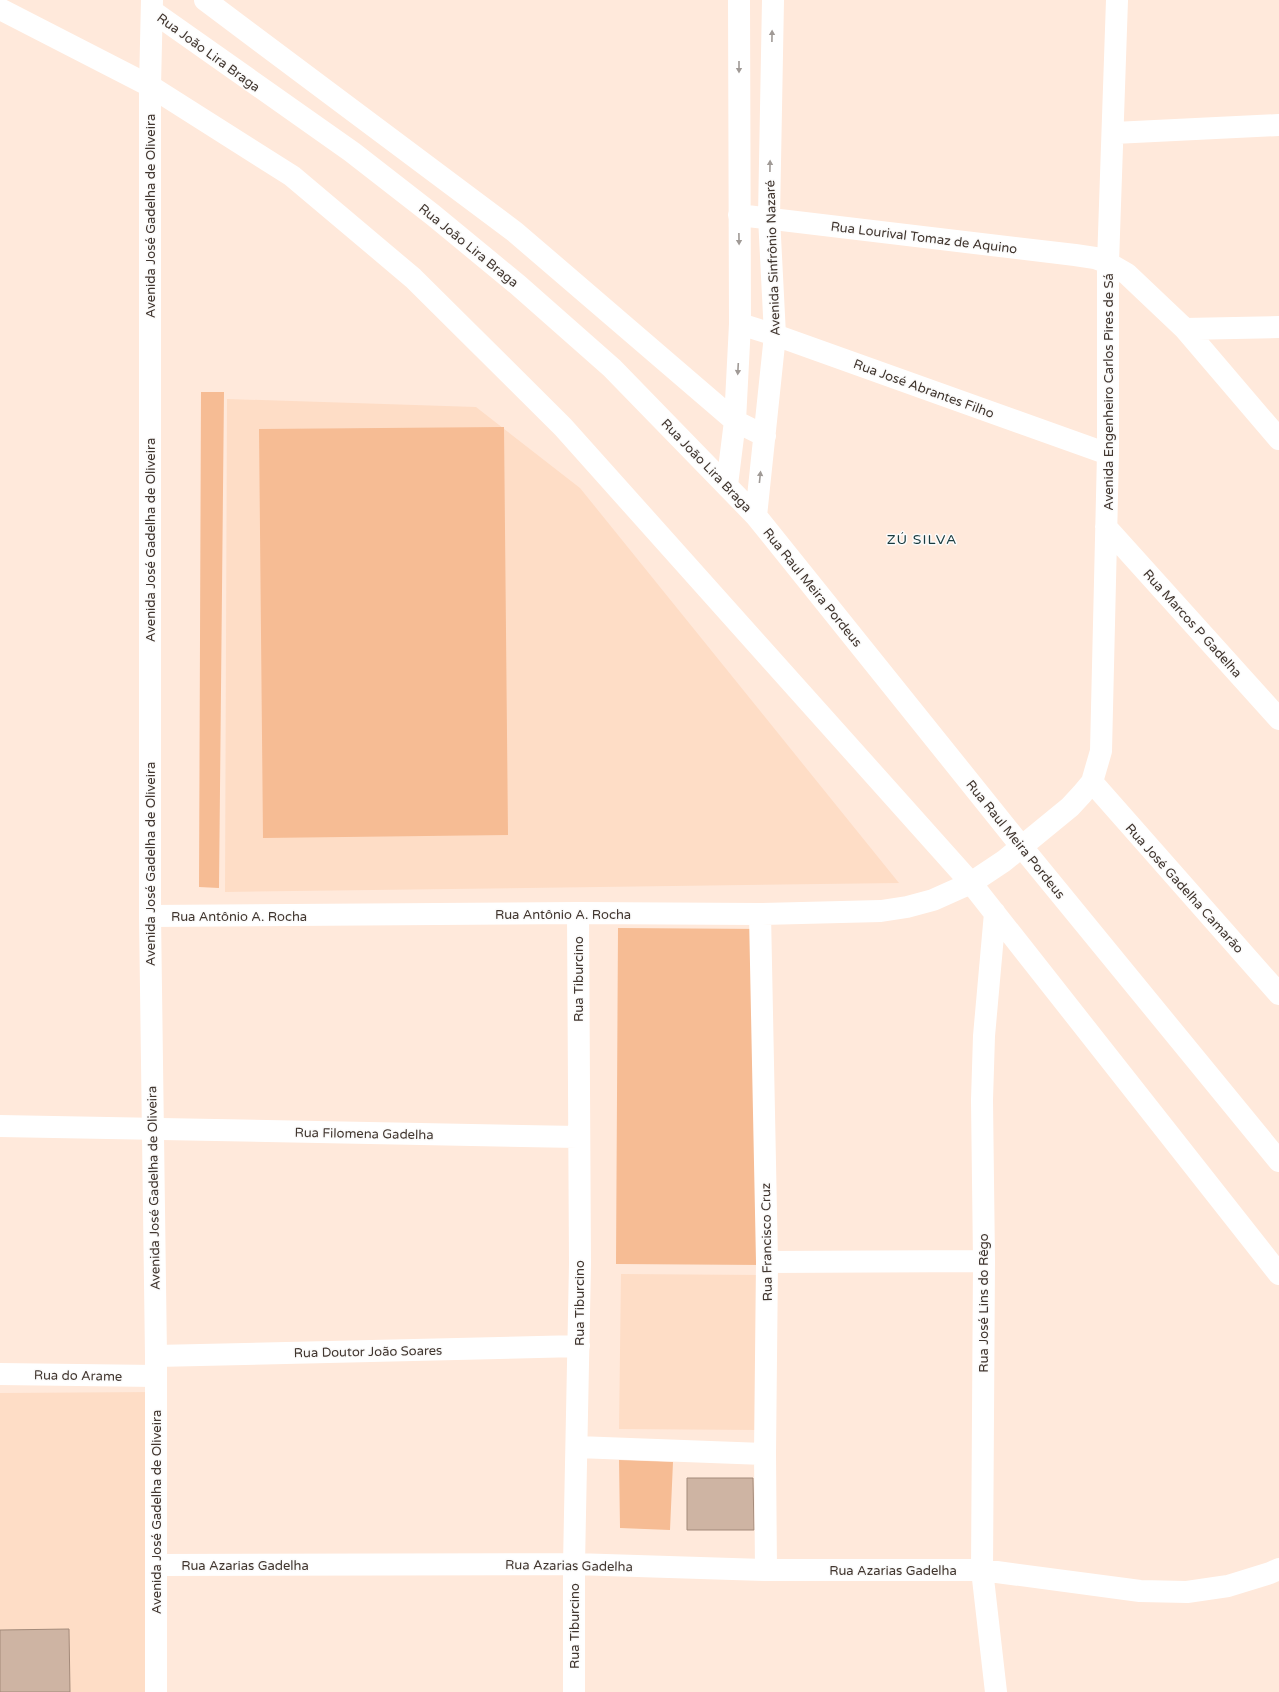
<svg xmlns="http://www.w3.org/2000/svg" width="1279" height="1692" font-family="'Varela Round',sans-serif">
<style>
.built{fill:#feddc6}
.green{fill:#f6bc94}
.building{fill:#ceb4a3;stroke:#a38a7a}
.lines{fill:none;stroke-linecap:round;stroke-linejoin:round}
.minor{stroke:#fff;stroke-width:22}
.tertiary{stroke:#fff;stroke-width:22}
.secondary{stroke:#fff;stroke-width:22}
.oneway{fill:#a09a96}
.labels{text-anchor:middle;stroke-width:3;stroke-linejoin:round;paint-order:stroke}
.street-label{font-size:13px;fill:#40352e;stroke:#fbfbfb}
.neighbourhood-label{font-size:14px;letter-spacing:1px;fill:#193b3f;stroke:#fbfbfb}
</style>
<rect width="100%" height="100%" fill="#ffe9db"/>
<path class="built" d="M227 399 476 407 580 488 899 883 225 892Z
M621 1274 762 1275 760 1430 619 1429Z
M155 1392 154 1692H0V1393Z"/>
<path class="green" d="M201 392H224L219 888 199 887Z
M504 427 508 835 263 838 259 429Z
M618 928 766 929 765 1265 616 1264Z
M619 1460 673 1462 670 1530 620 1528Z"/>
<path class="building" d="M687 1478H753L754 1530H687Z
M69 1629 70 1692H0V1630Z"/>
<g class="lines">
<path class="minor" d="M205 0 515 232 735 421 765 436
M0 9 150 86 292 176 413 278 563 427 971 883 1279 1274
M152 11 352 152 433 215 518 285 612 368 756 516 1021 846 1279 1161
M1114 133 1279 125
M739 215 1075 255 1095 258 1108 263 1127 274 1185 329 1279 439
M740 324 775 335 1108 454
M1185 329 1279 327
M727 485 735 421 740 324 739 0
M756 516 775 335 769 217 773 0
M1106 527 1279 719
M1092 782 1279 994
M995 913 984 1036 982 1100 984 1261 982 1570 996 1692
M760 914 767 1262 765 1454 766 1570
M150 916 578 913 760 914 881 911 907 907 933 900 971 883 1004 861 1070 807 1082 794 1092 782 1101 751 1108 454V263L1117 0
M0 1126 578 1137
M767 1262 984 1261
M156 1356 579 1346
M577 1447 765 1454
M156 1565 574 1564 766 1570H982L1140 1591 1187 1592 1228 1586 1270 1573 1279 1569
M574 1692V1564L580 1264 578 913"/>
<path class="tertiary" d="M0 1374 156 1376"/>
<path class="secondary" d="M152 0 150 86V916L156 1356V1692"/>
</g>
<defs><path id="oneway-solid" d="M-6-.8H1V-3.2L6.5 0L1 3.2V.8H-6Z"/></defs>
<g class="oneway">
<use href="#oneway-solid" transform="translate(772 36) rotate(-89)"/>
<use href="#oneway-solid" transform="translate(739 67) rotate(90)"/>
<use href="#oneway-solid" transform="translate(770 166) rotate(-89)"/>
<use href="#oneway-solid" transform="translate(739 239) rotate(89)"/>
<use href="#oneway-solid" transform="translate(738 369) rotate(93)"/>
<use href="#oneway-solid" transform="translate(760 477) rotate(-84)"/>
</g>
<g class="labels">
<g class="street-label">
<text transform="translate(209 52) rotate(36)" y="5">Rua João Lira Braga</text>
<text transform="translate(150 216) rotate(-90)" y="5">Avenida José Gadelha de Oliveira</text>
<text transform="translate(924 237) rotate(7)" y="5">Rua Lourival Tomaz de Aquino</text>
<text transform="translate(469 245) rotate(39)" y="5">Rua João Lira Braga</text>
<text transform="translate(772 258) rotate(-92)" y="5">Avenida Sinfrônio Nazaré</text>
<text transform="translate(924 388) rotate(20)" y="5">Rua José Abrantes Filho</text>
<text transform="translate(1108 392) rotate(-90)" y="5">Avenida Engenheiro Carlos Pires de Sá</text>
<text transform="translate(707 465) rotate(46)" y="5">Rua João Lira Braga</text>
<text transform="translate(150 540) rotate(-90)" y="5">Avenida José Gadelha de Oliveira</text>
<text transform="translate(813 587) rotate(51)" y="5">Rua Raul Meira Pordeus</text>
<text transform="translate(1193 623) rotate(48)" y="5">Rua Marcos P Gadelha</text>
<text transform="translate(1016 839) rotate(51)" y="5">Rua Raul Meira Pordeus</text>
<text transform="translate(150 864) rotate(-90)" y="5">Avenida José Gadelha de Oliveira</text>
<text transform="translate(1185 888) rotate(48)" y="5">Rua José Gadelha Camarão</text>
<text x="563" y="919">Rua Antônio A. Rocha</text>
<text x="239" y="921">Rua Antônio A. Rocha</text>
<text transform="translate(578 979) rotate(-90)" y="5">Rua Tiburcino</text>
<text transform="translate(364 1133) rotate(1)" y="5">Rua Filomena Gadelha</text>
<text transform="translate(153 1188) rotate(-91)" y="5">Avenida José Gadelha de Oliveira</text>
<text transform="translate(766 1242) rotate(-91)" y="5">Rua Francisco Cruz</text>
<text transform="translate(579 1303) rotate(-90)" y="5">Rua Tiburcino</text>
<text transform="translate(983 1303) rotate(-90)" y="5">Rua José Lins do Rêgo</text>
<text transform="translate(368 1351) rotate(-1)" y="5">Rua Doutor João Soares</text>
<text transform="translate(78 1375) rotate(1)" y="5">Rua do Arame</text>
<text transform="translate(156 1512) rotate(-90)" y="5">Avenida José Gadelha de Oliveira</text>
<text x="245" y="1570">Rua Azarias Gadelha</text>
<text transform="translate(569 1565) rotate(1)" y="5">Rua Azarias Gadelha</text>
<text x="893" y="1575">Rua Azarias Gadelha</text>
<text transform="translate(574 1626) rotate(-90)" y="5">Rua Tiburcino</text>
</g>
<g class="neighbourhood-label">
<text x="922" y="544">ZÚ SILVA</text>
</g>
</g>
</svg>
